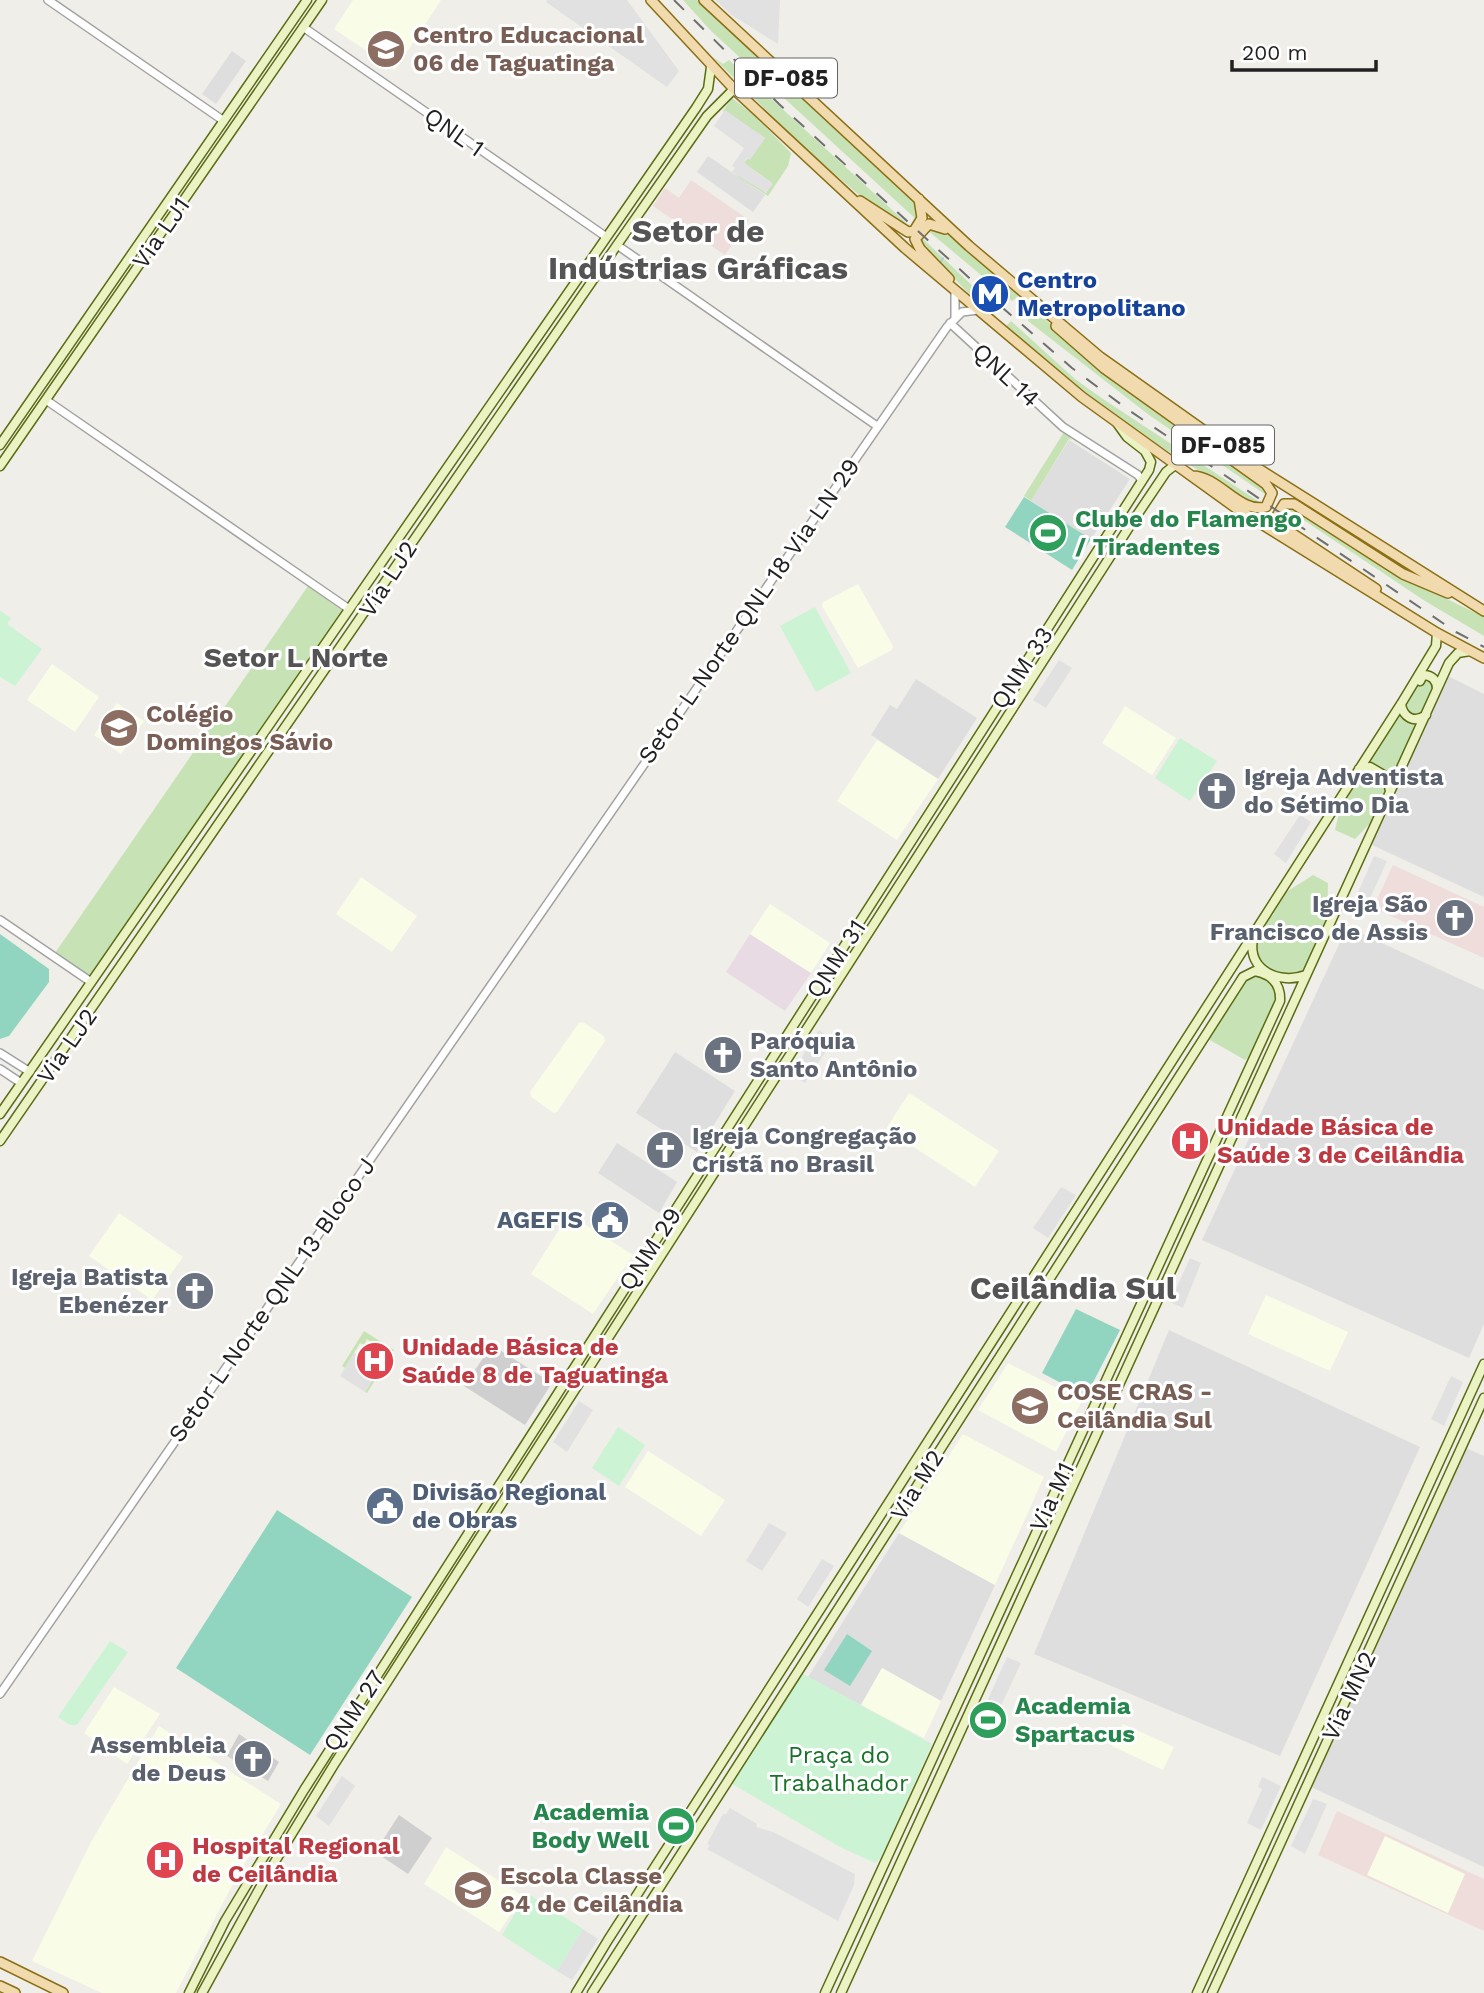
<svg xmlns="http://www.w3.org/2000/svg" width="1484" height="1993" font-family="'Work Sans',sans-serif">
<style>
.residential{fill:#dfdede}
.commercial{fill:#eeddda}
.industrial{fill:#e8dbe4}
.education{fill:#f9fce6}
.religious{fill:#cfcfcf}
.grass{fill:#c7e3b5}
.park{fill:#ccf3d3}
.pitch{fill:#91d5c1}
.parking{fill:#e1e1e1}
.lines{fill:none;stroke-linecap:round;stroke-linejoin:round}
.stream{stroke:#afcad8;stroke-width:2}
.tertiary-casing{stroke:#a2a2a2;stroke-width:10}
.secondary-casing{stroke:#5a6c13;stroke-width:11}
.primary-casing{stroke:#8a6f13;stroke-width:12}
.tertiary{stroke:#fff;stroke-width:7}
.secondary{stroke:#ebf2c4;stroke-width:8}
.primary{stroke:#f1daad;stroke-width:9}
.rail{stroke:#6f6f6f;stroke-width:2;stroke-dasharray:14 14;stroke-linecap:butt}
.labels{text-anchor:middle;stroke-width:6;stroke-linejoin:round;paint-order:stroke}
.shield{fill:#fff;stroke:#646464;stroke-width:2}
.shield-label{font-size:23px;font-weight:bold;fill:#212121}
.education-label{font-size:24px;font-weight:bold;fill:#785e54;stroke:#fff;text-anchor:start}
.street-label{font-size:24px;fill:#212121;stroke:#fff}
.transit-label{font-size:24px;font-weight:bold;fill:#164399;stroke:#fff;text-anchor:start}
.leisure-label{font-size:24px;font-weight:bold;fill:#27864d;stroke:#fff;text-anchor:start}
.worship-label{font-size:24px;font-weight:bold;fill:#5b616d;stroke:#fff;text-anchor:start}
.health-label{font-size:24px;font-weight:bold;fill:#be3a42;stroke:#fff;text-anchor:start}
.service-label{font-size:24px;font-weight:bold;fill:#4e5e75;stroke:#fff;text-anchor:end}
.park-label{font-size:24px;fill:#1a732a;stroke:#fff}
.quarter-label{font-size:28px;font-weight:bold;fill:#545454;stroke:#fff}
.district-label{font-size:32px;font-weight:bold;fill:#545454;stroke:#fff}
</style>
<rect width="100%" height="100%" fill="#f0eee9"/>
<path class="residential" d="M232 51 246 61 216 104 202 94Z
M708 156 765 195 753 212 697 172Z
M1069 440 1130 479 1091 539 1031 501Z
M1448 676 1484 694V897L1370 844Z
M916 679 977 718 938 779 871 735 890 705 897 709Z
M1347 927 1484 990V1324L1469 1358 1202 1240Z
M675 1052 735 1091 697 1152 636 1113Z
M617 1143 677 1182 659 1213 598 1173Z
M1169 1330 1420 1447 1280 1756 1034 1654Z
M1466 1448 1484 1456V1867L1311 1787Z
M899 1533 995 1585 941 1701 882 1668 861 1705 808 1677Z"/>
<path class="commercial" d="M691 180 749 220 725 255 653 206 665 188 679 198Z
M1393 865 1484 907V958L1373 908Z
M1337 1811 1484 1879V1931L1318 1855Z"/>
<path class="industrial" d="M750 934 811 973 785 1011 726 972Z"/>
<path class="education" d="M353 0H441L395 70 334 29Z
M858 584 893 646 892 650 858 668 822 606 823 602Z
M52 664 99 697 75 732 27 700Z
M117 703 144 721 121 754 94 735Z
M1125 706 1176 738 1152 775 1102 743Z
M877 740 938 779 897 840 837 801Z
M361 877 417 916 392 952 336 914Z
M770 904 830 943 811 973 750 934Z
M583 1022 604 1036 605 1041 557 1112 554 1113 531 1097 530 1092 579 1023Z
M909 1093 999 1151 975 1187 886 1129Z
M119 1213 183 1257 152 1300 89 1256Z
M569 1214 633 1255 593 1314 531 1274Z
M1266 1295 1348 1332 1330 1371 1248 1334Z
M1008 1363 1082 1401 1056 1452 978 1410Z
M963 1434 1044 1477 995 1585 899 1533Z
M648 1451 725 1500 701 1536 625 1487Z
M882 1668 941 1701 924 1738 861 1705Z
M114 1687 160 1714 127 1764 84 1733Z
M1123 1724 1174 1747 1163 1770 1112 1746Z
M159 1726 281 1804 236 1878 176 1993H102L32 1961 91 1842Z
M1385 1836 1465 1874 1448 1913 1367 1875Z
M446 1847 523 1896 499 1932 424 1884Z"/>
<path class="religious" d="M188 1273 213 1290 200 1308 176 1291Z
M492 1345 552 1383 525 1425 464 1386Z
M239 1734 279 1762 268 1781 227 1756Z
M399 1815 432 1838 408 1874 375 1852Z"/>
<path class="grass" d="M683 0H697L918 207 919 222 711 31Z
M713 57 723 64 729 60 913 229 911 231 866 201 800 144Z
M732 98 754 115 791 153 788 166 768 196 737 176 738 173 766 193 772 183 744 163 765 138 723 111Z
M940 227 1020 295 1012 301 926 229Z
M920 236 980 293V298L1005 327 1011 321 1075 379 1103 399 1264 505 1255 506 1155 443 1092 399 994 318 920 245Z
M1029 302 1058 332 1123 385 1267 488 1269 497 1149 415 1028 321Z
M1064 432 1072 440 1069 439 1031 501 1024 496Z
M1292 507 1406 579 1484 617V636L1425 601 1287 509Z
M308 586 343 611 89 977 55 953Z
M1424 679 1431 680 1434 689 1422 714 1412 716 1404 707 1405 702Z
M1397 714 1418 725 1394 777 1367 762Z
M1368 770 1384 778 1387 786 1375 818 1355 839 1335 830 1342 801 1363 772Z
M1313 875 1328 883 1327 923 1303 971 1299 975C1263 973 1246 960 1264 925 1268 916 1274 904 1281 897 1290 888 1303 882 1313 875Z
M1258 974 1273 984 1277 998 1252 1054 1245 1060 1208 1039 1245 978Z
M364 1331 394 1350 367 1393 365 1392 373 1379 370 1377 389 1351 379 1344 370 1359 363 1356 355 1367 366 1349 370 1351 374 1344 367 1339 364 1345 360 1343 345 1368 342 1366Z"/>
<path class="park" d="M815 607 851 673 816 692 780 626Z
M0 611 11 618 7 624 42 649 15 686 0 677Z
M1180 738 1217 761 1190 801 1155 778Z
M618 1427 645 1445 619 1486 592 1468Z
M110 1641 128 1652 77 1725H70L58 1717Z
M798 1671 932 1744 881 1858 875 1863 840 1847 729 1782Z
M527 1893 583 1929 557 1971 502 1935Z"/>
<path class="pitch" d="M1024 497 1091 539 1072 570 1005 527Z
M0 934 49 969V982L9 1036 0 1039Z
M1076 1309 1120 1330 1086 1396 1042 1373Z
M277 1510 412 1597 310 1755 176 1668Z
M847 1634 872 1651 850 1686 824 1670Z"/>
<path class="parking" d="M547 0H627L679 71 667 87 546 2Z
M715 0H780L778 44 733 16Z
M725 110 765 138 750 160 747 158 744 163 773 184 766 193 732 172 735 168 732 166 744 148 714 126Z
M1059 660 1072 668 1046 708 1033 700Z
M1300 815 1311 822 1286 863 1274 854Z
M1374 856 1387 861 1367 905 1355 899Z
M819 1030 833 1040 805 1083 791 1074Z
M1061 1187 1076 1195 1048 1238 1033 1228Z
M1190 1258 1201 1263 1183 1308 1170 1302Z
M354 1353 361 1358 355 1367 373 1379 365 1392 340 1376Z
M1451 1376 1463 1382 1444 1426 1431 1419Z
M579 1401 593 1410 567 1452 553 1442Z
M769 1523 787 1533 762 1571 746 1561Z
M822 1559 834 1566 808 1607 797 1599Z
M1007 1657 1021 1663 998 1712 985 1706Z
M342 1776 355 1786 329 1826 316 1816Z
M1262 1777 1281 1786 1261 1830 1247 1823 1262 1789 1258 1787Z
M1313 1799 1327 1804 1305 1854 1291 1846Z
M730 1808 757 1824 756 1827 773 1832 855 1874 854 1885 838 1921 707 1849 710 1845 707 1844 723 1814H726Z
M583 1929 598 1939 572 1980 557 1971Z"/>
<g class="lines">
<path class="stream" d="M940 263 943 258"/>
<g class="tertiary-casing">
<path id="tertiary" d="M48 0 224 121
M303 27 605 236
M617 245 877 426
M955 317V291
M950 323 1063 427 1138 475 1142 481
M46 400 349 609
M0 920 91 982
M0 1053 30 1072
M0 1069 21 1083
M0 1694 947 327 962 312 978 310"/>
</g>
<g class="secondary-casing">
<path id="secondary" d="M0 445 307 0
M0 466 322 0
M1420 681 1423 675C1432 675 1437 680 1437 689
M1401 704C1403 717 1414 724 1426 715
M1359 769 1370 767 1387 777 1390 791
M1253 939C1247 971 1280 985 1306 975
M0 1114 696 108 708 89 711 67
M0 1141 617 245 707 116 734 89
M189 1993 225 1921 304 1790 1149 470 1151 462 1145 451 1127 437 1117 423
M202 1993 268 1873 335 1763 1133 521 1166 472 1175 465
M576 1993 608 1940 1401 704 1436 646 1437 633
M592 1993 1243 977 1255 971C1271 974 1281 984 1280 1001L825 1993
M841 1993 1449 663 1458 653 1470 651
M1197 1993 1484 1364
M1212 1993 1484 1398"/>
</g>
<g class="primary-casing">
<path id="primary" d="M651 0 734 89 905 248 1082 397 1236 508 1437 633 1484 658
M704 0 969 246 1100 357 1251 464 1484 611
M860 201 908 232 914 231 922 218 919 199
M945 229 929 224 915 239 920 249 949 279
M1056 326 1104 368 1266 484 1272 493 1266 507C1239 514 1219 476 1192 476
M1376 589 1284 528 1277 516 1284 504H1294L1403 574 1448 593
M0 1962 63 1993
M0 1986 15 1993"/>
</g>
<use href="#tertiary" class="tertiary"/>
<use href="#secondary" class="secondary"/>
<use href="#primary" class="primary"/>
<path class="rail" d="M674 0 779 104 989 296 1072 368 1130 411 1456 632 1484 647"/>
</g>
<defs>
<g id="school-disc" transform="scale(2.0125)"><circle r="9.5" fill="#8d6e63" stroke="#fff"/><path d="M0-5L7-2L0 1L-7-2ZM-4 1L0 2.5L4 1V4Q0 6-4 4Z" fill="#fff"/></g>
<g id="metro-disc" transform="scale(2.0125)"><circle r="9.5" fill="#1a4fb4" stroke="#fff"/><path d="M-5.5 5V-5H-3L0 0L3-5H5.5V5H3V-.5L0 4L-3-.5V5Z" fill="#fff"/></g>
<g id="stadium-disc" transform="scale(2.0125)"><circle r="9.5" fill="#2e9e5b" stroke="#fff"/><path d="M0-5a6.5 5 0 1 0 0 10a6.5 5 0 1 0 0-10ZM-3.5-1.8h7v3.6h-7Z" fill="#fff"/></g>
<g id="university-disc" transform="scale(2.0125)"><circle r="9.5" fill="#8d6e63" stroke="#fff"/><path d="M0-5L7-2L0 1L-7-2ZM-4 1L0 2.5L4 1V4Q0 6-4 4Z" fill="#fff"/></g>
<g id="church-disc" transform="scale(2.0125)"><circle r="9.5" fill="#6b7280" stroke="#fff"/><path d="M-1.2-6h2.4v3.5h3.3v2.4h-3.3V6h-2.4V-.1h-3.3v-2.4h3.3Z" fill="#fff"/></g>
<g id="hospital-disc" transform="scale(2.0125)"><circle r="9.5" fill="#e0444e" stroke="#fff"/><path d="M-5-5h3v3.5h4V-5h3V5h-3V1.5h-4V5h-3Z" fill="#fff"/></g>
<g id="civic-disc" transform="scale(2.0125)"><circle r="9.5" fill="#5c6f8a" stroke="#fff"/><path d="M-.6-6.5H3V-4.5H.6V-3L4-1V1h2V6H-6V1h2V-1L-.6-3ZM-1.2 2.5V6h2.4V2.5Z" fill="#fff"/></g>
</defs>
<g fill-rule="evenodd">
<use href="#school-disc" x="386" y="49"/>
<use href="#metro-disc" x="990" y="294"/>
<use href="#stadium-disc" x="1048" y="533"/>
<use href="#university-disc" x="119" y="728"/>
<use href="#church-disc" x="1217" y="791"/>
<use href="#church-disc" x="1455" y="918"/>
<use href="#church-disc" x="723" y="1055"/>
<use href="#hospital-disc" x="1190" y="1141"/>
<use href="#church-disc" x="665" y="1150"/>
<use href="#civic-disc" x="610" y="1220"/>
<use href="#church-disc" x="195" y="1291"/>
<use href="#hospital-disc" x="375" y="1361"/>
<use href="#school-disc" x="1030" y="1406"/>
<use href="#civic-disc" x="385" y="1506"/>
<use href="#stadium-disc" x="988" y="1720"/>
<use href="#church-disc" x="253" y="1759"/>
<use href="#stadium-disc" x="676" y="1826"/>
<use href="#hospital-disc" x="165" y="1860"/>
<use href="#school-disc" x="473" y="1890"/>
</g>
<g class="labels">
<g class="shield">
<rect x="735" y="58.5" width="102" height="39" rx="5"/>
<rect x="1172" y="425.5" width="102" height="39" rx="5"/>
</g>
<g class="shield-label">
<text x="786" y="86">DF-085</text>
<text x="1223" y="453">DF-085</text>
</g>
<g class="education-label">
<text x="413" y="43">Centro Educacional<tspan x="413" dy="28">06 de Taguatinga</tspan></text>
<text x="146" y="722">Colégio<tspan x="146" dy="28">Domingos Sávio</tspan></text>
<text x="1057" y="1400">COSE CRAS -<tspan x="1057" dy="28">Ceilândia Sul</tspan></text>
<text x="500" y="1884">Escola Classe<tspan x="500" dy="28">64 de Ceilândia</tspan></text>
</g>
<g class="street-label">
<text transform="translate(454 132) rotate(35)" y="8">QNL 1</text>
<text transform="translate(161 233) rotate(-55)" y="8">Via LJ1</text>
<text transform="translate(1006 375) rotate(43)" y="8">QNL 14</text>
<text transform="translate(388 579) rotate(-57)" y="8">Via LJ2</text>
<text transform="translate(749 611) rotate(-55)" y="8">Setor L Norte QNL 18 Via LN 29</text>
<text transform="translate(1022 668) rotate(-57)" y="8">QNM 33</text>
<text transform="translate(836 959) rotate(-57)" y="8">QNM 31</text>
<text transform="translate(67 1046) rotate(-55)" y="8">Via LJ2</text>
<text transform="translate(650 1249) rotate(-57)" y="8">QNM 29</text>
<text transform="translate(272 1300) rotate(-55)" y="8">Setor L Norte QNL 13 Bloco J</text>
<text transform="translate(917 1485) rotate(-58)" y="8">Via M2</text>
<text transform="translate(1052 1497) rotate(-65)" y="8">Via M1</text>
<text transform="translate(1349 1696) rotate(-65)" y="8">Via MN2</text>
<text transform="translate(354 1711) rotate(-57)" y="8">QNM 27</text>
</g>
<g class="transit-label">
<text x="1017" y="288">Centro<tspan x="1017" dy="28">Metropolitano</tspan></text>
</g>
<g class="leisure-label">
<text x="1075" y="527">Clube do Flamengo<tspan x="1075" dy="28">/ Tiradentes</tspan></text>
<text x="1015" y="1714">Academia<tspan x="1015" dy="28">Spartacus</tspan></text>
<text x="649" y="1820" text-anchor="end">Academia<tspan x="649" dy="28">Body Well</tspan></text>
</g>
<g class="worship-label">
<text x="1244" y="785">Igreja Adventista<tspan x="1244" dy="28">do Sétimo Dia</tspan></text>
<text x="1428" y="912" text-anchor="end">Igreja São<tspan x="1428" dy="28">Francisco de Assis</tspan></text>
<text x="750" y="1049">Paróquia<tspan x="750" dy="28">Santo Antônio</tspan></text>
<text x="692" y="1144">Igreja Congregação<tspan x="692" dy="28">Cristã no Brasil</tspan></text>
<text x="168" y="1285" text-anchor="end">Igreja Batista<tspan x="168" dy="28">Ebenézer</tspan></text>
<text x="226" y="1753" text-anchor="end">Assembleia<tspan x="226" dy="28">de Deus</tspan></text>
</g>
<g class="health-label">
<text x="1217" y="1135">Unidade Básica de<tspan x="1217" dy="28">Saúde 3 de Ceilândia</tspan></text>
<text x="402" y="1355">Unidade Básica de<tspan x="402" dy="28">Saúde 8 de Taguatinga</tspan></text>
<text x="192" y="1854">Hospital Regional<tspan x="192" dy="28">de Ceilândia</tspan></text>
</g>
<g class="service-label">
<text x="583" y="1228">AGEFIS</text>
<text x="412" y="1500" text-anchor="start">Divisão Regional<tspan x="412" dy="28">de Obras</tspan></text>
</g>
<g class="park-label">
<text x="839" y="1763">Praça do<tspan x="839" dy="28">Trabalhador</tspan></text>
</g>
<g class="quarter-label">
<text x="296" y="667">Setor L Norte</text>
</g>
<g class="district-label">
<text x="698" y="242">Setor de<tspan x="698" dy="37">Indústrias Gráficas</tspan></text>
<text x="1073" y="1299">Ceilândia Sul</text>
</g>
</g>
<path d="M1232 60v10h144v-10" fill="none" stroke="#212121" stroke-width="3.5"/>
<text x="1242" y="60" font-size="21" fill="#212121" stroke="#ffffff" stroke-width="5" paint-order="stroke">200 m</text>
</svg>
